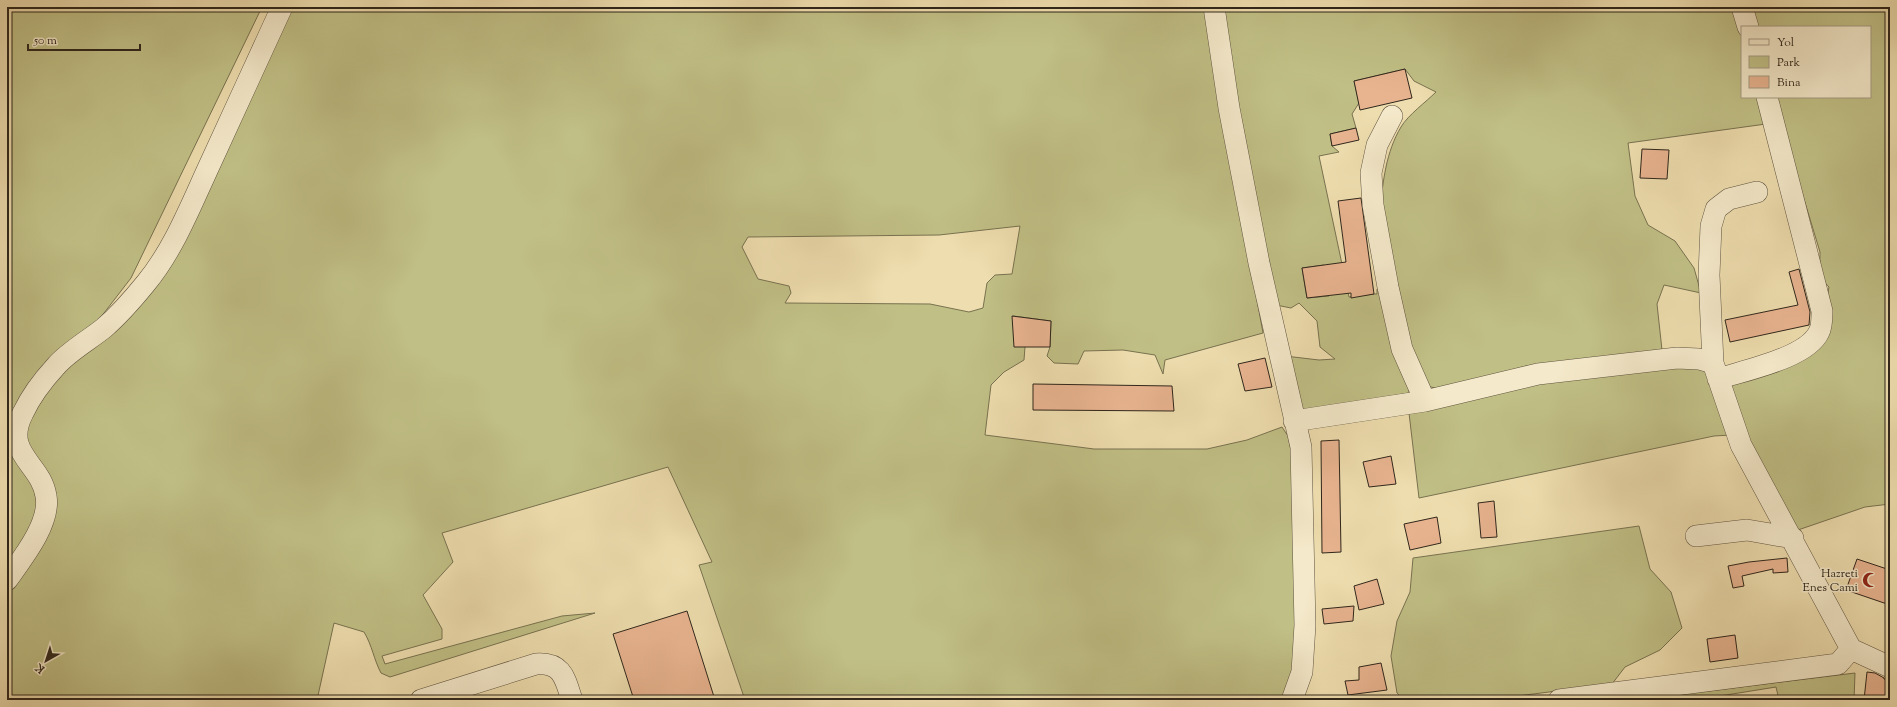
<svg xmlns="http://www.w3.org/2000/svg" width="1897" height="707" font-family="'Sorts Mill Goudy',serif">
<style>
.green{fill:#c0bf85;stroke:#787250;fill-rule:evenodd}
.building{fill:#e8b490;stroke:#2f261b}
.lines{fill:none;stroke-linecap:round;stroke-linejoin:round}
.minor-casing{stroke:#5f5440;stroke-width:22}
.minor{stroke:#f4e9ca;stroke-width:21}
.labels{text-anchor:middle;stroke-width:3;stroke-linejoin:round;paint-order:stroke}
.poi-label{font-size:12px;fill:#2f261b;stroke:#f4e9ca;text-anchor:end}
</style>
<rect width="100%" height="100%" fill="#eeddae"/>
<filter id="stains"><feTurbulence type="fractalNoise" baseFrequency=".005" numOctaves="4"/><feColorMatrix values="0 0 0 0 .2 0 0 0 0 .09 0 0 0 0 .02 0 0 0 .5 -.17"/></filter>
<radialGradient id="worn" r=".72"><stop offset=".6" stop-color="#630" stop-opacity="0"/><stop offset="1" stop-color="#630" stop-opacity=".3"/></radialGradient>
<path class="green" d="M7 7H262L131 278 94 326 13 422 40 496 38 514 7 572Z
M288 7H1204L1263 333 1165 360 1163 374 1155 355 1123 350 1084 351 1078 364 1054 363 1047 356 1050 347 1051 321 1013 316 1025 347 1024 360 1004 372 991 385 985 435 1094 449H1207L1247 440 1282 427 1288 436 1294 463 1295 676 1284 700H745L699 565 712 562 668 467 442 533 453 562 423 595 442 629V639L382 656 385 664 562 616 595 613 390 677 381 673C374 660 372 645 364 632L334 623 317 700H7V586L43 533 24 440 34 399 127 312ZM1020 226 1012 274 995 275 987 283 983 308 969 312 930 304 785 303 791 293 789 286 758 279 742 247 748 237 939 235Z
M1223 7H1733L1742 38V97H1759L1766 124 1628 143 1635 196 1648 225 1675 241 1694 268 1701 293 1664 285 1657 304 1662 350 1526 366 1443 390 1427 386 1418 380 1380 210C1383 181 1386 152 1401 127 1408 115 1426 102 1436 92L1414 81 1405 69 1354 81 1359 103 1352 114 1356 128 1330 134 1332 146 1339 152 1319 156 1349 297 1374 294H1377V289H1380L1409 382V393L1303 411 1285 356 1319 360 1335 359 1320 347 1317 321 1299 303 1291 308 1276 305 1263 268ZM1324 265 1329 296 1307 298 1302 268Z
M1748 7H1890V504L1865 507 1795 531 1757 463 1729 384 1819 341 1829 287C1818 277 1820 266 1820 252L1773 97H1870V27H1753Z
M1693 362 1710 374 1731 435 1714 436 1419 498 1409 413 1518 383Z
M1639 526 1650 569 1671 592 1682 628 1660 650 1625 667 1612 684 1486 700H1404L1397 693 1391 656 1397 621 1410 592 1413 558Z
M1855 673 1854 700H1779L1776 687 1695 700H1634Z"/>
<path class="building" d="M1405 69 1412 98 1360 110 1354 81Z
M1356 128 1359 140 1332 146 1330 134Z
M1642 149 1669 150 1667 179 1640 178Z
M1361 198 1374 294 1351 298V293L1307 298 1302 268 1346 262 1338 201Z
M1799 269 1810 312 1809 325 1730 342 1725 320 1798 305 1789 272Z
M1012 316 1051 321 1050 347H1014Z
M1265 358 1272 387 1245 391 1238 364Z
M1033 384 1172 386 1174 411 1033 410Z
M1339 440 1341 552 1322 553 1321 441Z
M1391 456 1396 484 1369 487 1363 462Z
M1494 501 1497 537 1481 538 1478 503Z
M1437 517 1441 543 1410 550 1404 524Z
M1787 558 1788 572 1773 573V569L1742 576 1744 586 1733 588 1728 566 1749 562Z
M1857 559 1890 570V605L1846 590Z
M1377 579 1384 604 1359 610 1354 586Z
M1354 606 1353 621 1324 624 1322 609Z
M687 611 715 700H634L613 634Z
M1735 635 1738 658 1710 662 1707 639Z
M1381 663 1387 690 1348 695 1345 681 1359 680V667Z
M1867 672 1875 673 1884 678V679L1890 680V700H1864Z"/>
<g class="lines">
<g class="minor-casing">
<path id="minor" d="M1214 7 1229 108 1259 263 1301 447 1305 625 1302 672 1292 700
M1742 7 1748 27
M1392 116 1377 145 1371 173 1373 205 1388 287 1402 349 1425 401
M1713 363 1709 275 1711 226 1716 209 1729 199 1757 192
M1718 379C1745 370 1807 358 1819 332 1822 327 1822 317 1822 311L1767 97
M1294 421 1425 401 1538 374 1677 358 1699 359 1713 363 1741 445 1851 649 1890 667
M1696 536 1747 530 1793 538
M7 580C22 559 51 523 46 496 41 463 2 453 23 413 31 396 44 379 56 366 68 352 89 340 104 328 119 315 133 299 146 283 174 249 191 205 210 164 234 112 258 59 282 7
M421 700 536 664C563 662 565 679 572 700
M1559 700 1838 664 1851 649"/>
</g>
<use href="#minor" class="minor"/>
</g>
<defs>
<g id="mosque-bare" transform="scale(1.2)"><path d="M3.5-4.9A6 6 0 1 0 3.5 4.9A5 5 0 1 1 3.5-4.9Z" fill="#8f2418" stroke="#f4e9ca" stroke-width="2.5" paint-order="stroke"/></g>
</defs>
<g fill-rule="evenodd">
<use href="#mosque-bare" x="1870" y="580"/>
</g>
<g class="labels">
<g class="poi-label">
<text x="1858" y="577">Hazreti<tspan x="1858" dy="14">Enes Cami</tspan></text>
</g>
</g>
<rect width="1897" height="707" fill="none" stroke="#eeddae" stroke-width="24"/>
<rect x="8" y="8" width="1881" height="691" fill="none" stroke="#2f261b" stroke-width="2"/>
<rect x="12" y="12" width="1873" height="683" fill="none" stroke="#2f261b"/>
<rect x="1741" y="26" width="130" height="72" fill="#f4e9ca" stroke="#a59b84"/>
<rect x="1749" y="39" width="20" height="6" fill="#f4e9ca" stroke="#a59b84"/>
<text x="1777" y="46" font-size="12" fill="#2f261b">Yol</text>
<rect x="1749" y="56" width="20" height="12" fill="#c0bf85" stroke="#a59b84"/>
<text x="1777" y="66" font-size="12" fill="#2f261b">Park</text>
<rect x="1749" y="76" width="20" height="12" fill="#e8b490" stroke="#a59b84"/>
<text x="1777" y="86" font-size="12" fill="#2f261b">Bina</text>
<g transform="translate(46 661) rotate(219)" stroke="#f4e9ca" stroke-width="3" paint-order="stroke">
<path d="M0-3L7 15L0 10L-7 15Z" fill="#2f261b"/>
<text y="-6" font-size="11" font-weight="bold" text-anchor="middle" fill="#2f261b">K</text>
</g>
<path d="M28 44v6h112v-6" fill="none" stroke="#2f261b" stroke-width="2"/>
<text x="34" y="44" font-size="12" fill="#2f261b" stroke="#f4e9ca" stroke-width="3" paint-order="stroke">50 m</text>
<rect width="100%" height="100%" filter="url(#stains)"/>
<rect width="100%" height="100%" fill="url(#worn)"/>
</svg>
